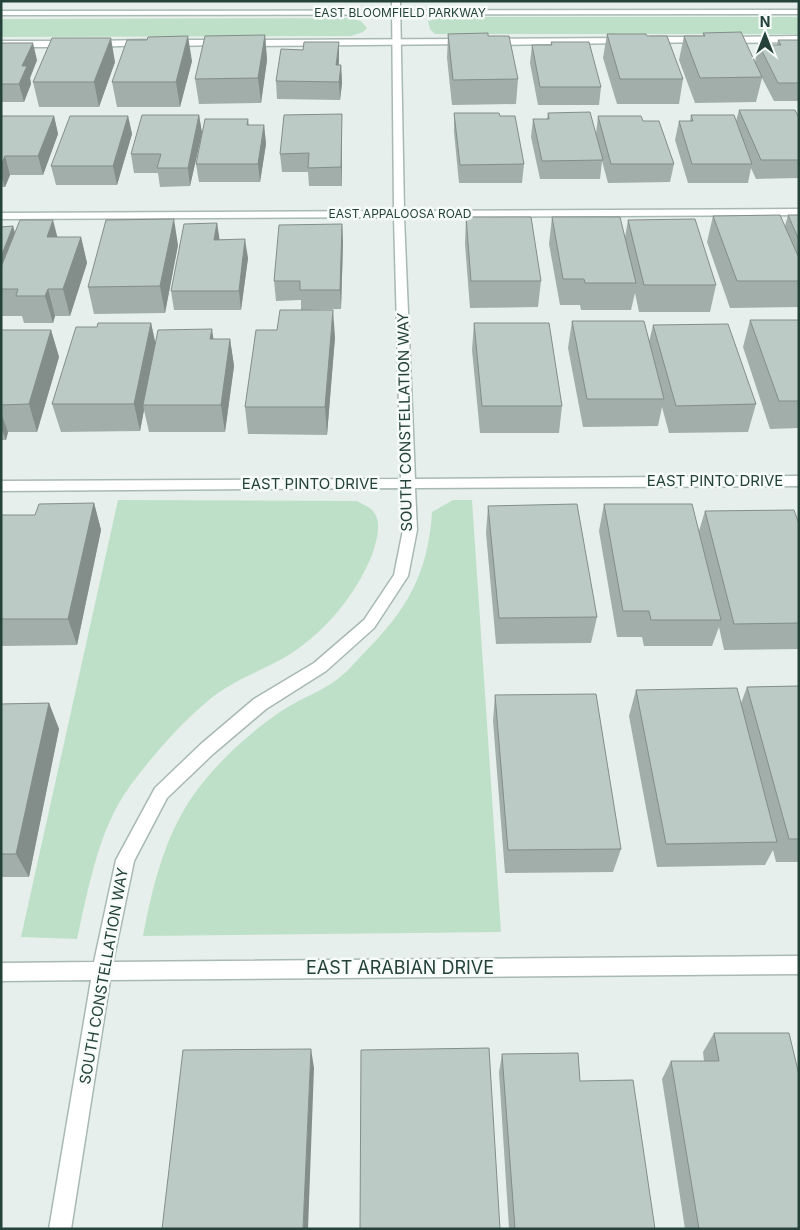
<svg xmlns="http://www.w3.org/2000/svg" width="800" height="1230" font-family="Inter,sans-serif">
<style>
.green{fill:#bfe0c8}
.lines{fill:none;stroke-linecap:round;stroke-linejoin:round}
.minor-casing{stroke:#a8b8b2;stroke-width:3}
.tertiary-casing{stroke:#a8b8b2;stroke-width:3}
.minor{fill:#fff;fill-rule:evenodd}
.tertiary{fill:#fff;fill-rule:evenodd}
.wall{fill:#a1aea9}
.shaded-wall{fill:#838d89}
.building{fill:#bbcac4;stroke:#838d89}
.labels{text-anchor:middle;stroke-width:5;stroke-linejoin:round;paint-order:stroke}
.far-street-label{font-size:12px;fill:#24423a;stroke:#f7fbf9}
.street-label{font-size:15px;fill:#24423a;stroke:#f7fbf9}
.near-street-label{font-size:18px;fill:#24423a;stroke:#f7fbf9}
</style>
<rect width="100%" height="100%" fill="#e6efeb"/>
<path class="green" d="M443 17H799V34H435L430 29 428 21Z
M349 18 361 21 367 28 363 32 351 36 1 37V19Z
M118 500 357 501C362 504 370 507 373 511 383 523 376 542 372 555 355 597 322 636 282 659 258 672 230 682 209 700 179 725 153 755 130 786 98 830 89 887 77 939L21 937Z
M453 500H472L501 932 143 936C154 880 167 825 205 780 227 753 255 729 283 710 301 698 323 691 339 678 348 671 355 662 363 654 407 610 428 574 432 512Z"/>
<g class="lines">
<g class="minor-casing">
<path id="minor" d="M392 1H400L404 211 799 209V215L404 217 415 479 799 476V486L415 488 417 530 408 576 374 628 326 671 266 709 213 754 167 798 134 861 113 962 799 956V974L110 980 71 1229H49L91 980 1 981V963L94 962 116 860 155 788 201 744 254 699 314 663 364 620 394 575 403 530 402 488 1 491V481L401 479 394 217 1 219V213L394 211Z"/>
</g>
<g class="tertiary-casing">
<path id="tertiary" d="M799 10V14L1 15V11Z
M799 36V42L725 43 721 40 725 37Z
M702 37 705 38V42L650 43 646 40 650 37Z
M625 38 629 41 628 43 490 45 486 42 490 39Z
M467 39 470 40V44L245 46 241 43 245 40Z
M145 40 148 41V45L93 47 89 44 93 41Z
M222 40 225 41V45L170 46 166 43 170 40Z
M1 41H70L74 44 70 47H1Z"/>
</g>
<use href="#minor" class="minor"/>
<use href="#tertiary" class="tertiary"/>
</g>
<path class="wall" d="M703 33 755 62 759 45H777L778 40H799V101H774L762 78 756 102 695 103 679 60 684 36H703Z
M448 34 488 36 518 79 516 104 452 105 447 58Z
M607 34 683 79 679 104H617L603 58Z
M265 35 267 60 261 103 199 104 195 79Z
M147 40 192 61 180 107H117L112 82Z
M551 42 601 87 599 105H538L530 63 532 45H551Z
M1 43 37 60 30 78 31 84 24 102H1Z
M339 60V65H341L342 83 340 100 277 99 276 81Z
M115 62 99 107H39L33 82Z
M739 110 799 118V178L756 179 751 168 748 183H688L675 140 679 121H690L691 115 736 121Z
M454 113 500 116 524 164 522 183H459L454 132Z
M548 113 596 134 598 116 643 121 674 164 670 182 608 183 602 161 600 179H540L531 137 533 119H547Z
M199 115 202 133 190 186 160 187 158 173H134L131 154Z
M1 116H54L58 134 43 175H10L5 187H1Z
M128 116 132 134 117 185H56L51 166Z
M248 119 249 125H264L266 144 260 182H199L196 164Z
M342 132V186H309L308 172H282L280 154Z
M788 215H799V307L730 308 707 242 713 216 785 226Z
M466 217 541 281 538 307 470 308 465 244Z
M552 217 625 237 628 220 716 285 710 312H639L635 293 631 310H581L580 305H560L549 244Z
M217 223 219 240 248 258 241 310H174L171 291Z
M342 224 343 243 341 309 301 310V300L276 301 274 281Z
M13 226 15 233 57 237H81L87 263 70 316H55L53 323H24L22 316H1V227Z
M178 245 165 313 94 314 88 287Z
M750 320H799V428L770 429 743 347Z
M572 321 649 342 653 325 756 404 748 432 669 433 662 407 658 426 583 427 568 348Z
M151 323 155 343 213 339H230L234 366 225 432H149L144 410 140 431 61 432 52 404 97 327Z
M474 323 562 406 559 433H480L472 350Z
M1 330H51L59 357 37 432H8L6 440H1Z
M335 337 327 435 248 434 245 407Z
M94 503 101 530 77 645 1 646V515H35Z
M604 504 699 531 705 511 799 524V649L724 650 719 627 712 646H644L642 637H617L599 531Z
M488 506 597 617 591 643 496 644 486 533Z
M799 686V862H776L773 850 765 865 657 867 629 716 636 690 741 703 747 687Z
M495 695 621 849 613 872 505 873 493 721Z
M49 703 59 729 29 877H1V704Z
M714 1033 799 1229H685L662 1079 671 1061H704L703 1052Z
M502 1054 580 1081 655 1229H509L499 1072Z"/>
<path class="shaded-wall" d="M265 35 267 60 261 103 258 78Z
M188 36 192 61 180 107 176 82Z
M111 38 115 62 99 107 94 82Z
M339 42V60L337 83 336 65Z
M33 43 37 60 30 78 31 84 24 102 19 84 22 66Z
M341 65 342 83 340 100 339 82Z
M342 114V186L341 167Z
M199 115 202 133 190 186 188 168Z
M54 116 58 134 43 175 38 156Z
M128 116 132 134 117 185 113 166Z
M264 125 266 144 260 182 258 164Z
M5 156 10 175 5 187 1 175V165Z
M174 219 178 245 165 313 160 286Z
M53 220 60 247 47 237Z
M217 223 220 242 214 240Z
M342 224 343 243 341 309 340 290Z
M13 226 18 245 1 289V257Z
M81 237 87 263 70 316 63 289Z
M245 239 248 258 241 310 239 291Z
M48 289 55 316 53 323 45 296Z
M333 310 335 337 327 435 325 407Z
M151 323 157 350 143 405 144 410 140 431 134 404Z
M212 329 216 356 210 339Z
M51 330 59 357 37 432 29 404Z
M230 339 234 366 225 432 221 405Z
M1 413 8 432 6 440 1 428Z
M94 503 101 530 77 645 68 619Z
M49 703 59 729 29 877 16 854Z
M311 1049 314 1068 308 1229H303Z"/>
<path class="building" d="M741 32 762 77 700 78 684 36H705L703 33Z
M488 33V36H509L518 79 453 80 448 34Z
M607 34H646L647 36H667L683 79H620Z
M265 35 258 78 195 79 205 36Z
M188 36 176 82H112L127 40H147L148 37Z
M52 38H111L94 82H33Z
M778 40H799V83H778L759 45H781Z
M304 42H339L336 65H341L339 82 276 81 281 49 303 50Z
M551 42H589L601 87H540L532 45H552Z
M1 43H33L22 66H27L19 84H1Z
M739 110H795L799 118V160H761Z
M590 112 603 160 542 161 533 119H549L548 113Z
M454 113H499L500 116H515L524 164 460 165Z
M342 114 341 167 308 168 309 153 280 154 284 115Z
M142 115H199L188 168H157L161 154H131Z
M691 115H734L752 164H692L679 121H693Z
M1 116H54L38 156H5L1 165Z
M70 116H128L113 166H51Z
M598 116H641L643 121H659L674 164H611Z
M205 119H248L247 125H264L258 164H196Z
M780 215 799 258V281H737L713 216Z
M788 215H799V240Z
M466 217H531L541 281H471Z
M552 217H620L636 283H585L584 279H563Z
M174 219 160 286 88 287 106 220Z
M695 219 716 285H644L628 220Z
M20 220H53L47 237H81L63 289H48L45 296H16L18 289H1V267Z
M217 223 214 240 245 239 239 291H171L184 224Z
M342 224 340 290H300V281H274L279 225Z
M13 226 1 257V227Z
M280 310H333L325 407H245L256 330H277Z
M750 320H799V401H779Z
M572 321H644L664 399H587Z
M98 323H151L134 404H52L76 327H97Z
M474 323H549L562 406H482Z
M728 324 756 404 676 406 653 325Z
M212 329 210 339H230L221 405H143L158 330Z
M1 330H51L29 404 1 405Z
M94 503 68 619H1V515H35L39 504Z
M577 504 597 617 499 618 488 506Z
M604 504H692L721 620H651L649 611H623Z
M794 510 799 524V623L734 624 705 511Z
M799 686V839H789L747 687Z
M737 688 777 842 666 844 636 690Z
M596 694 621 849 508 850 495 695Z
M49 703 16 854H1V704Z
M714 1033H789L799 1075V1229H699L671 1061H719Z
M489 1048 500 1229H360L361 1050Z
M311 1049 303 1229H162L183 1050Z
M578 1053 580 1081 633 1080 655 1229H515L502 1054Z"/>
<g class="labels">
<g class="far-street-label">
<text x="400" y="17">EAST BLOOMFIELD PARKWAY</text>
<text x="400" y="218">EAST APPALOOSA ROAD</text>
</g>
<g class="street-label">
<text transform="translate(405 422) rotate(-91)" y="5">SOUTH CONSTELLATION WAY</text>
<text x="715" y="486">EAST PINTO DRIVE</text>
<text x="310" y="489">EAST PINTO DRIVE</text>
<text transform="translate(104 976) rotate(-80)" y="5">SOUTH CONSTELLATION WAY</text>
</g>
<g class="near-street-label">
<text x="400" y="974">EAST ARABIAN DRIVE</text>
</g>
</g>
<rect width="800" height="1230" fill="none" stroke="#24423a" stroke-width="5"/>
<g transform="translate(765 35)" stroke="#f7fbf9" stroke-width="4" paint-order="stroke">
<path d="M0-4L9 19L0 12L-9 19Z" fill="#24423a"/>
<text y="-8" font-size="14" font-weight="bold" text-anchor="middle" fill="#24423a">N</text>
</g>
</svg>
